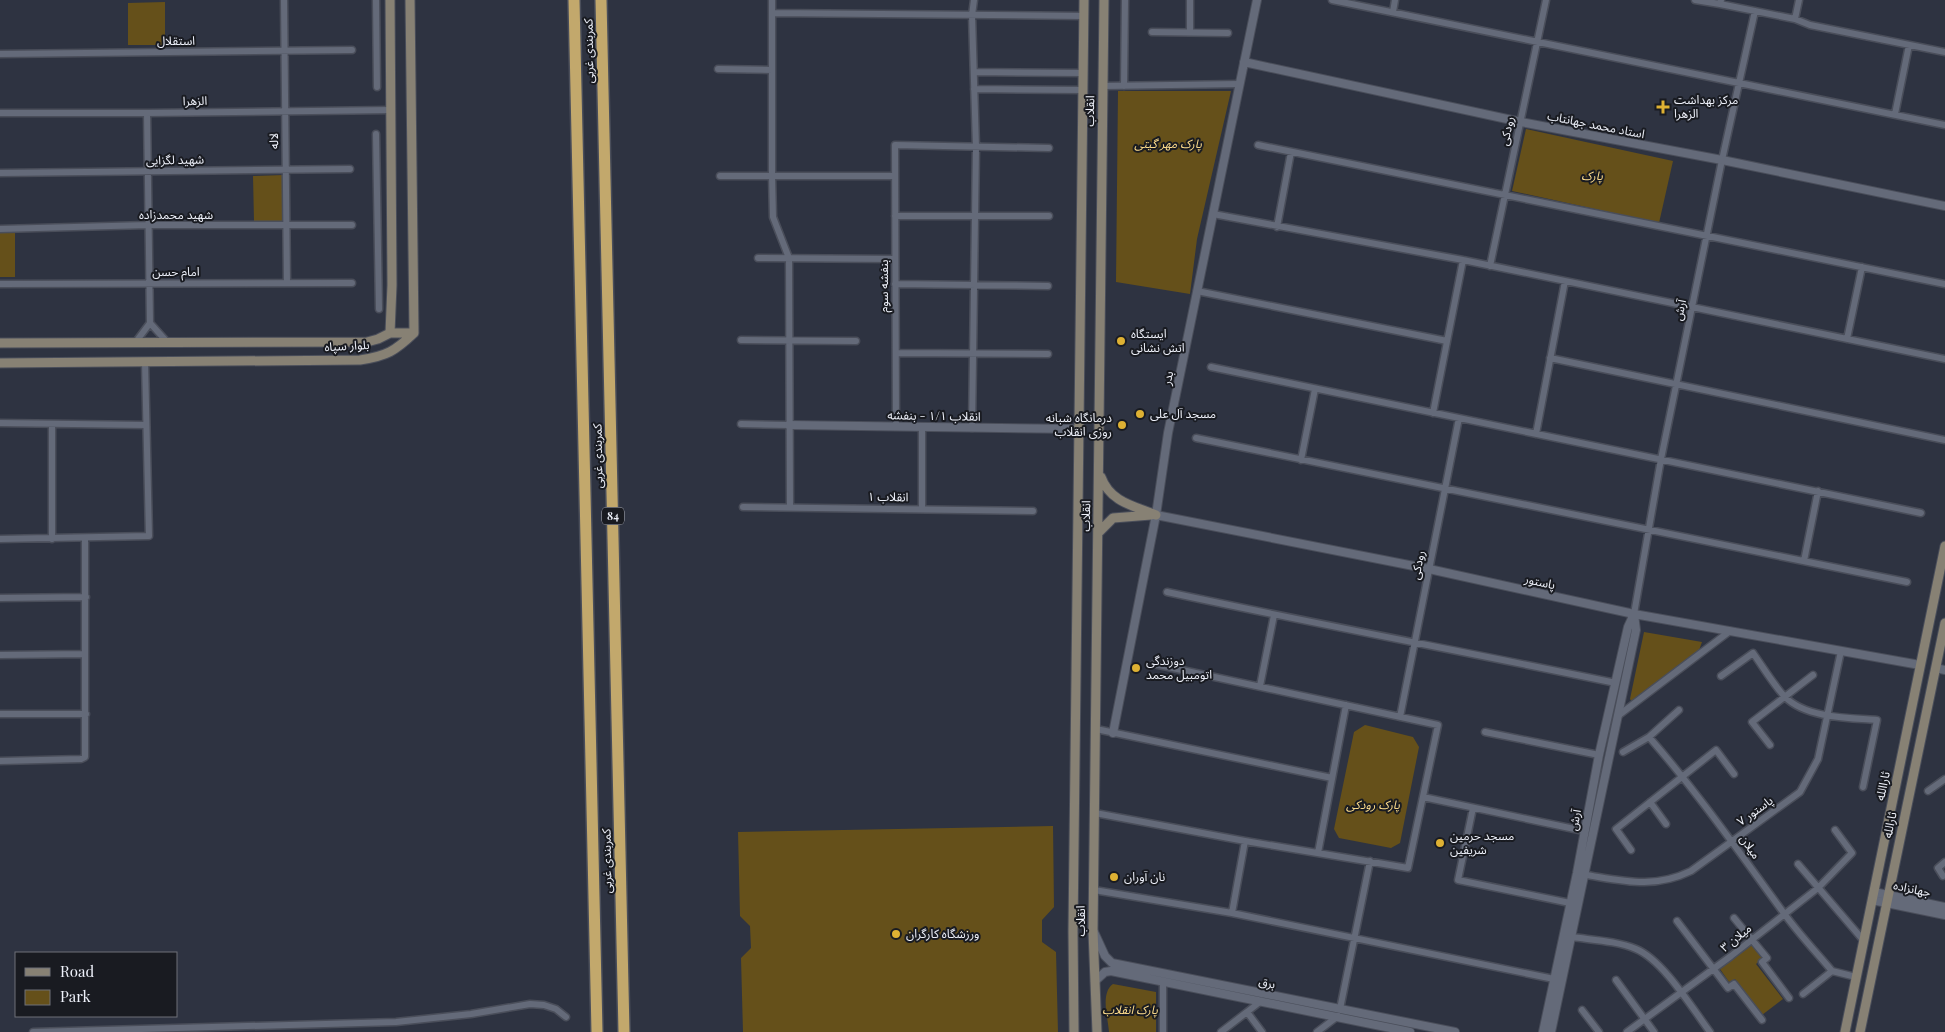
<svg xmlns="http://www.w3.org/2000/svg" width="1945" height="1032" font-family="'Playfair Display','Noto Sans Arabic',serif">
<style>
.green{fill:#65501a}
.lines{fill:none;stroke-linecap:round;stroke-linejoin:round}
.minor-casing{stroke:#4a4e5a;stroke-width:9}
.tertiary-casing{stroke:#4a4e5a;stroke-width:10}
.secondary-casing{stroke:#4a4e5a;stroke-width:11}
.trunk-casing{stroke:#4a4e5a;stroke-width:14}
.minor{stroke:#646a79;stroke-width:6}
.tertiary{stroke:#646a79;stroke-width:8}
.secondary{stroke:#878174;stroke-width:9}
.trunk{stroke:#c2a86c;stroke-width:11}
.poi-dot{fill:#deb133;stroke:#191b21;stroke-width:2}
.labels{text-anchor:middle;stroke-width:4;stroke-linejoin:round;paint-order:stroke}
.shield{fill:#191b21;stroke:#aeb1b9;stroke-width:1}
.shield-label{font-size:11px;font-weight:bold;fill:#eef1fa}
.street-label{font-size:12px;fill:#eef1fa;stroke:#191b21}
.poi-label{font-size:12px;fill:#eef1fa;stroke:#191b21;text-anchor:start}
.park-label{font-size:12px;font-style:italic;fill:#fddc8c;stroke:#191b21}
</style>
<rect width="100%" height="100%" fill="#2e3341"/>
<path class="green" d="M165 2V45H128V3Z
M1118 91H1231L1197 239 1190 294 1116 282Z
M1526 129 1673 161 1659 223 1512 191Z
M284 175 285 221H254L253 176Z
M0 231H15V277H0Z
M1644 632 1702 642 1697 656 1632 702 1630 699Z
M1365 725 1413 737 1419 747 1400 843 1391 848 1339 838 1334 829 1354 732Z
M1053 826 1054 907 1042 920V942L1056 952 1058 1032H743L741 958 751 948 750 926 740 916 738 832Z
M1752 945 1763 957 1756 964 1783 999 1762 1015 1735 979 1729 982 1720 969Z
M1113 984 1156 992V1032H1109C1108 1018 1100 993 1113 984Z"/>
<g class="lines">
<g class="minor-casing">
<path id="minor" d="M284 0 287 283
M376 0 377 87
M772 0V176L773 217 789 258 790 507
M1190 0V32
M1332 0 1945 125
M1695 0 1720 4
M1721 0 1720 4 1795 19 1799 0
M1393 12 1395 0
M772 13 1084 16
M1795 19 1810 25 1945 52
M1152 32 1228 33
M0 54 352 50
M718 69 772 70
M974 72 1083 73
M1103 86 1239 84
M1124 86 1125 0
M974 89 1083 90
M0 113H147L391 110
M147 113 150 323
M1895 114 1909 45
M376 134 379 309
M1258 145 1945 284
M0 173 350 169
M720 176H895
M1213 214 1463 260 1945 359
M895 216H1049
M1277 227 1291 152
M0 229 148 225H352
M758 258 895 259
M1490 266 1546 0
M0 284 352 283
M895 284 1048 286
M1197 291 1447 341
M150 323 168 343
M1847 339 1862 267
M741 340 856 341
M135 343 150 323
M896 353 1048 354
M1550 358 1945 440
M1211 367 1921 513
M1433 413 1463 260
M0 423 146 425
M741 424 789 425
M896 426 895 145 1049 148
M922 427V509
M972 428 976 147 972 15 974 0
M1536 434 1565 281
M1196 438 1907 582
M1301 460 1315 389
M743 507 1033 511
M0 539 149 536 145 362
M52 539V424
M1804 561 1818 491
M1167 592C1316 624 1466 652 1616 683
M0 598 86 597
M1634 614 1661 459 1722 160 1755 11
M0 655 85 654
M1721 676 1753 653C1763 667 1773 684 1785 697 1806 718 1849 718 1877 720L1863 787
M1260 686 1274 615
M0 714H86
M1619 715 1730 631
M1400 717 1459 418
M1096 729 1332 778
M1485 732 1599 755
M1649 737C1698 793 1739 852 1783 912 1798 933 1816 952 1832 971
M1770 745 1752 722 1813 675
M1623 752 1649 737 1679 710
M0 761 81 759 85 757V538
M1928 791 1945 779
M1423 797 1584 831
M1650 802 1666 824
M1473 808 1458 880 1570 903
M1095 813 1245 841 1408 868 1438 725 1154 664
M1631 850 1616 829 1716 750 1734 774
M1318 853 1346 705
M1798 864 1864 941
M1586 875C1624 881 1654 889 1691 871L1800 792 1818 759 1841 651
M1943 876 1938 868 1945 862
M1094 890 1232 913 1554 979
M1232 913 1245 841
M1734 918 1767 958 1762 962 1789 998
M1677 921 1728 988 1734 984 1762 1020
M1572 937C1593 940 1617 941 1636 949 1663 960 1692 1008 1710 1032
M1832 971 1856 977
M1616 980 1654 1032
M1803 994 1832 971
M1340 1009 1370 861
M1582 1010 1599 1032
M1247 1012 1261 1001
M33 1032 396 1022 471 1014 530 1004 544 1005 556 1009 566 1017
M1163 1032V982
M1221 1032 1247 1012 1262 1032
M1317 1032 1338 1016
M1627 1032 1731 956 1818 888 1852 853 1835 830"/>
</g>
<g class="tertiary-casing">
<path id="tertiary" d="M1244 62 1521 122 1722 160 1945 206
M789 425 1079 429
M1156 515 1429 569 1634 614 1920 665
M1936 668 1945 670
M1113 733 1156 515 1168 433 1257 0
M1874 892 1945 907
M1872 900 1945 915
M1094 932 1105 956 1112 963 1455 1032
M1095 981 1105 972 1111 971 1410 1032
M1543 1032 1577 873 1599 755 1628 627 1634 614
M1551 1032 1636 630 1634 614"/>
</g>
<g class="secondary-casing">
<path id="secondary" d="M390 0 392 285 390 333
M0 343 367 342 378 339 390 333H414
M0 363 360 360C387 356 395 351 414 333L410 0
M1101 477C1110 502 1134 506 1156 515
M1098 533 1113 518 1151 515
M1074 1032 1073 931 1084 0
M1097 1032 1093 931 1104 0
M1845 1032 1945 546
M1860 1032 1945 623"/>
</g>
<g class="trunk-casing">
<path id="trunk" d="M574 0 597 1032
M601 0 624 1032"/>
</g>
<use href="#minor" class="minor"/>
<use href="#tertiary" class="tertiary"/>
<use href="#secondary" class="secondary"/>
<use href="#trunk" class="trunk"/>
</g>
<g class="poi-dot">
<path d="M1660.5 99.5h5v5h5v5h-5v5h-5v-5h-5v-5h5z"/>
<circle cx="1121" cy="341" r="5"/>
<circle cx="1140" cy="414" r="5"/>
<circle cx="1122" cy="425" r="5"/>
<circle cx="1136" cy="668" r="5"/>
<circle cx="1440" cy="843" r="5"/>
<circle cx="1114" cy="877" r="5"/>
<circle cx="896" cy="934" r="5"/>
</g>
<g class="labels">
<rect class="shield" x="602" y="507.5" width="22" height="17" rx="4"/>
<g class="shield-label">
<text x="613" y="520">84</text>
</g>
<g class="street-label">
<text transform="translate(176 41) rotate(-1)" y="4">استقلال</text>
<text transform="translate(589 51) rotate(-91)" y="4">کمربندی غربی</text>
<text transform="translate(195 101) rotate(-1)" y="4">الزهرا</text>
<text transform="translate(1090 111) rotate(-89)" y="4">انقلاب</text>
<text transform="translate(1596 125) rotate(11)" y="4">استاد محمد جهانتاب</text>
<text transform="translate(1507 131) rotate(-78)" y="4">رودکی</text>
<text transform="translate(274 141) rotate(-91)" y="4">لاله</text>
<text transform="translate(175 160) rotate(-1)" y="4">شهید لگزایی</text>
<text x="176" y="219">شهید محمدزاده</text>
<text x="176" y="276">امام حسن</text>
<text transform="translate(884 286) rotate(-90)" y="4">بنفشه سوم</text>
<text transform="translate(1680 310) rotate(-78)" y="4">آرش</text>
<text transform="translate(347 346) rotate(-3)" y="4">بلوار سپاه</text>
<text transform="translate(1168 378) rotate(-78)" y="4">بدر</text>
<text transform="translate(934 416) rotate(1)" y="4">انقلاب ۱/۱ - بنفشه</text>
<text transform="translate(598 456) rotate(-91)" y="4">کمربندی غربی</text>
<text transform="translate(888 497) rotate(1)" y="4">انقلاب ۱</text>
<text transform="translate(1086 516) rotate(-89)" y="4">انقلاب</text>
<text transform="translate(1418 565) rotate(-79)" y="4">رودکی</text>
<text transform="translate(1540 582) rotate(13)" y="4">پاستور</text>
<text transform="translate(1883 786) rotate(-78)" y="4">ثاراالله</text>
<text transform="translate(1755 811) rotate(-36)" y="4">پاستور ۷</text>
<text transform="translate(1575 820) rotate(-79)" y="4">آرش</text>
<text transform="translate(1890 825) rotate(-78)" y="4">ثارالله</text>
<text transform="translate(1750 847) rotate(55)" y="4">میلان</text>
<text transform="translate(607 861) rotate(-91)" y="4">کمربندی غربی</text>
<text transform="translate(1912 889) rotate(12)" y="4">جهانزاده</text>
<text transform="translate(1081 921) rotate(-90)" y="4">انقلاب</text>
<text transform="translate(1736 938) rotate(-39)" y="4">میلان ۳</text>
<text transform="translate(1267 983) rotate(11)" y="4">برق</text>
</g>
<g class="poi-label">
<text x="1674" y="104">مرکز بهداشت<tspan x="1674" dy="14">الزهرا</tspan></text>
<text x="1131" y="338">ایستگاه<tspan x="1131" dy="14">اتش نشانی</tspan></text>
<text x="1150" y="418">مسجد آل علی</text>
<text x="1112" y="422" text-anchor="end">درمانگاه شبانه<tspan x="1112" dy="14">روزی انقلاب</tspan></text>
<text x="1146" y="665">دوزندگی<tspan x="1146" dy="14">اتومبیل محمد</tspan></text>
<text x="1450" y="840">مسجد حرمین<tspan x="1450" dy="14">شریفین</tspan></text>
<text x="1124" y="881">نان آوران</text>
<text x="906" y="938">ورزشگاه کارگران</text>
</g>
<g class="park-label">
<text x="1168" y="148">پارک مهر گیتی</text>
<text x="1592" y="180">پارک</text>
<text x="1373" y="809">پارک رودکی</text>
<text x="1130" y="1014">پارک انقلاب</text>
</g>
</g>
<rect x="15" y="952" width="162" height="65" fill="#191b21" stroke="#6e7178"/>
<rect x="25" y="968" width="25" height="8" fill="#878174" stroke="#6e7178"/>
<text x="60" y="977" font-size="15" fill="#eef1fa">Road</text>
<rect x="25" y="990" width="25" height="15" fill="#65501a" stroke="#6e7178"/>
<text x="60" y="1002" font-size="15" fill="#eef1fa">Park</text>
</svg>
